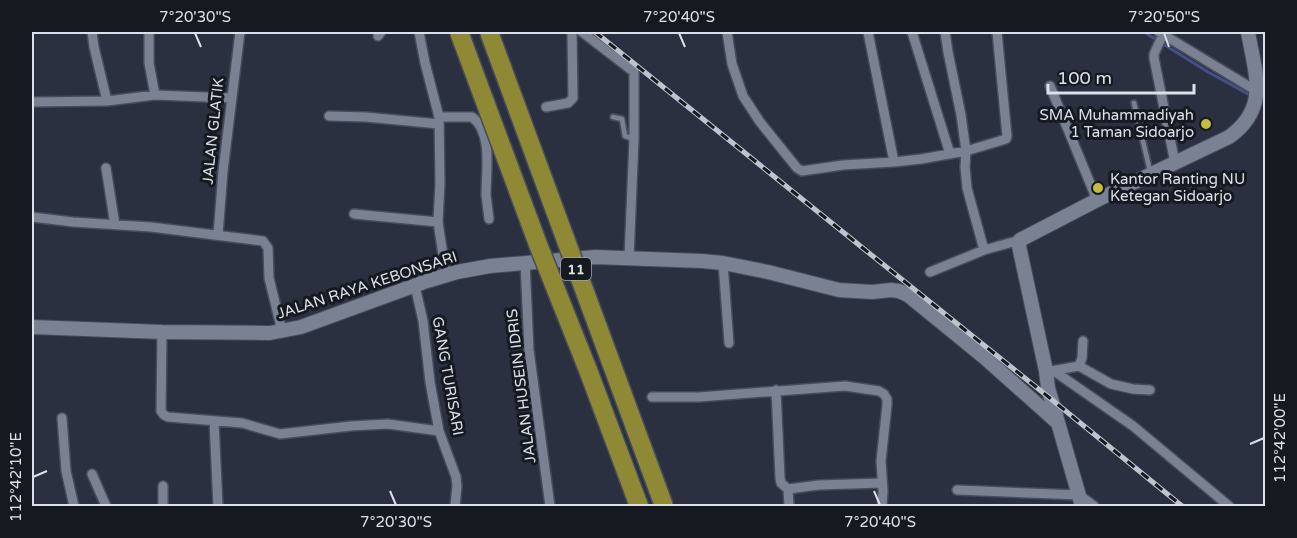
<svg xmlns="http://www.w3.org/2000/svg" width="1297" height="538" font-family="'Varela Round',sans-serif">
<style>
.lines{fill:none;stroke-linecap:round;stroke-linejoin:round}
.stream{stroke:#455086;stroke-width:3}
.lane-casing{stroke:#464c59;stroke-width:8}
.street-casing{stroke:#464c59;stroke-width:12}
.secondary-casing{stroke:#464c59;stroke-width:16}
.highway-casing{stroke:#464c59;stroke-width:21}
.lane{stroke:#798193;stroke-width:4.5}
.street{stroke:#798193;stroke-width:9}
.secondary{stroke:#798193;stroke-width:14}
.highway{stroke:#8f8936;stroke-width:18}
.rail-casing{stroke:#bec3ce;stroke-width:5}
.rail{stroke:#151920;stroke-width:3;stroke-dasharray:9;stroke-linecap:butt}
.highway-bridge-casing{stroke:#464c59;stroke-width:21;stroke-linecap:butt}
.highway-bridge{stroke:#8f8936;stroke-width:18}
.ticks{fill:none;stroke:#dbe0ea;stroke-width:2}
.poi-dot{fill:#c5bc3d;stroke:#151920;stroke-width:2}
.labels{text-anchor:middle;stroke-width:6;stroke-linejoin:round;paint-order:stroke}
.shield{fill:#151920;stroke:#a0a4ad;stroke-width:1.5}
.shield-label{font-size:14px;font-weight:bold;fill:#dbe0ea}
.poi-label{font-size:15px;fill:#dbe0ea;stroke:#151920;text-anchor:end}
.street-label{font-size:15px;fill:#dbe0ea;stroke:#151920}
.neatline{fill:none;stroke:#dbe0ea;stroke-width:2}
.ticks-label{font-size:15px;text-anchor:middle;fill:#dbe0ea}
</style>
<rect width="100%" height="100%" fill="#2a3040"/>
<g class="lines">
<path class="stream" d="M1144 32 1208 72 1250 95"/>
<g class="lane-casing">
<path id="lane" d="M1134 103 1150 171
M613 117 622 119 625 136 634 139"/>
</g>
<g class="street-casing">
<path id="street" d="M92 32 94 47 107 101
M149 32V63L155 95
M419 32 425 63 439 117 440 183 438 222 446 275
M582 32 634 72V139L629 258
M727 32 732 64 743 96 760 122 797 168 802 171 843 165 894 162 921 159 966 151 1006 139 1007 136 997 32
M868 32 894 162
M912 32 950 154
M945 32 948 52 961 115 966 151 965 167 967 188 984 250
M1159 32 1245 84 1257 91 1266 93
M1164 32 1154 54V58L1175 163
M378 36 381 32
M1050 86 1097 200
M32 102 107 101 155 95 231 98
M546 107 568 103 573 98 572 32
M329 116 366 117 439 124
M439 117H472C493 132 486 172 486 195 487 203 488 211 489 219
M106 168 115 225
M354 214 438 222
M32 217 73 222 151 227 263 241 268 248 269 278 282 331
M218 235 223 171 240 32
M525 262 529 350 550 506
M723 263 729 343
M930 272 984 250 1020 240
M415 286 423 321 430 382 439 431 456 477 457 486 455 506
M162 332 161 411 164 415 168 417 242 423 280 434 351 426 388 424 439 431
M1079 366 1111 384 1133 389 1150 390
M1051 371 1079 366 1082 358 1083 341
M1054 371 1133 426 1229 506
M776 390 780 478 781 483 788 489 819 485 882 483
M652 397H699L845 386 879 391 884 394 887 399V405L881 461 883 491 882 506
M62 418 66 471 74 506
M214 421 218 506
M92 474 106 506
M163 486V506
M788 489 789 506
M957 490 1079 495 1094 506"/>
</g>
<g class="secondary-casing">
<path id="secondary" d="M32 327 162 332 270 333 301 327 427 281 457 272 490 266 595 257 702 261 723 263 768 272 839 290 872 292 891 290 899 291 908 295 984 357 1057 422
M1082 506 1048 388 1046 371 1019 246 1020 240 1097 200 1229 137C1270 108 1255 73 1248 32"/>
</g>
<g class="highway-casing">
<path id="highway" d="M588 370 639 506"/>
</g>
<use href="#lane" class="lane"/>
<use href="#street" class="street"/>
<use href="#secondary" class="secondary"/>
<use href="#highway" class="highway"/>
<g class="rail-casing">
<path id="rail" d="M595 32 864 249 1051 399 1182 506"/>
</g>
<use href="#rail" class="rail"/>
<g class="highway-bridge-casing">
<path id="highway-bridge" d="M459 32 539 247 588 370
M489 32 664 506"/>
</g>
<use href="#highway-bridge" class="highway-bridge"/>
</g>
<path class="ticks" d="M195 33 201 47M679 33 685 47M1164 33 1169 47M1250 444 1264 438M33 477 47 471M390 491 396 505M874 491 880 505"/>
<g class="poi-dot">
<circle cx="1206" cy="124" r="6"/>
<circle cx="1098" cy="188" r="6"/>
</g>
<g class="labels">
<rect class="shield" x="561" y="258" width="30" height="22" rx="4.5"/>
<g class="shield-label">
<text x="576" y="274">11</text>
</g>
<g class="poi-label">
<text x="1194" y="120">SMA Muhammadiyah<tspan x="1194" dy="17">1 Taman Sidoarjo</tspan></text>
<text x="1110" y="184" text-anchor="start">Kantor Ranting NU<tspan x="1110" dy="17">Ketegan Sidoarjo</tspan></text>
</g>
<g class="street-label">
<text transform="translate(213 131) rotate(-84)" y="5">JALAN GLATIK</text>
<text transform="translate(367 285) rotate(-18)" y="5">JALAN RAYA KEBONSARI</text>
<text transform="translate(448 376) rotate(80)" y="5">GANG TURISARI</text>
<text transform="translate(521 386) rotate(-97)" y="5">JALAN HUSEIN IDRIS</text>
</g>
</g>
<rect width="1297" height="538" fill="none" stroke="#151920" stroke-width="66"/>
<path d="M1048 84v9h146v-9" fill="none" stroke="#dbe0ea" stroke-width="3"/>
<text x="1057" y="84" font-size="18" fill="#dbe0ea" stroke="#151920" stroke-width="4.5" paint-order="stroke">100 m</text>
<rect x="33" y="33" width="1231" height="472" class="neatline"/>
<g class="ticks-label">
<text x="195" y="22">7°20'30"S</text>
<text x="679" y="22">7°20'40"S</text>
<text x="1164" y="22">7°20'50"S</text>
<text transform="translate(1280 438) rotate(-90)" y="5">112°42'00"E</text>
<text transform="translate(16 477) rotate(-90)" y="5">112°42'10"E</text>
<text x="396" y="527">7°20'30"S</text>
<text x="880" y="527">7°20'40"S</text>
</g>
</svg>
